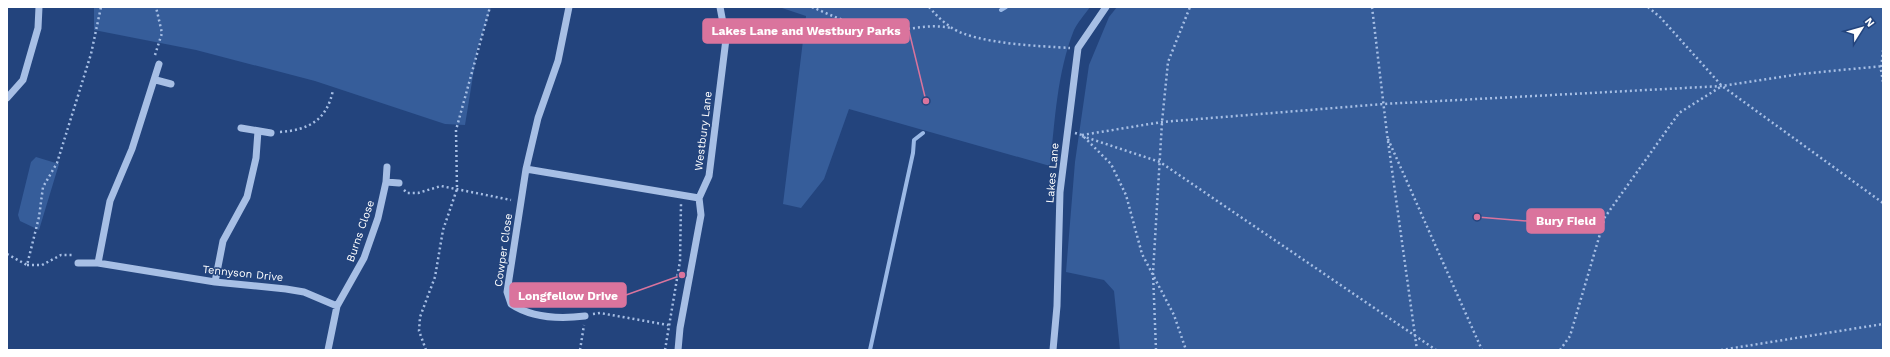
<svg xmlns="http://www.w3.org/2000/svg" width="1890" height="357" font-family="'Work Sans',sans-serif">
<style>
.green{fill:#365d9a}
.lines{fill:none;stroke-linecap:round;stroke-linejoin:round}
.stream{stroke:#9bb9e6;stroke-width:4}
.path{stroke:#a7bfe5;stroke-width:2.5;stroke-dasharray:2 3;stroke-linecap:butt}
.minor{stroke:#a7bfe5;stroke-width:7}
.labels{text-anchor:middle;stroke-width:3;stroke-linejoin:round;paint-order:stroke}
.street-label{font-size:11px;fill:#fff;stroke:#23447d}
.leader{fill:none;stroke:#da749d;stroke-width:1.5}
.callout-dot{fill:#da749d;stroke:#23447d;stroke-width:1.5}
.callout{fill:#da749d;stroke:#da749d;stroke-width:1.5}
.callout-label{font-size:12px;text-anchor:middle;font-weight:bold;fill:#fff}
</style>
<rect width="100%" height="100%" fill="#23447d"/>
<path class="green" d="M94 7H491L477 51 465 125 445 124 315 81 196 50 94 30Z
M779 7H1090C1085 14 1078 22 1074 30 1057 73 1055 120 1050 166L849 109 824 179 801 208 783 204 806 16Z
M1117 7H1883V350H1120L1114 291 1104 280 1066 272 1075 162 1089 65 1109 17Z
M36 157 59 164 39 230 20 221 18 215 31 162Z"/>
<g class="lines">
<path class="stream" d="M1001 10 1006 7
M870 350 913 153 914 140 923 133"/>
<path class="path" d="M812 7C835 17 860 29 886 30 908 31 929 23 951 28
M929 7C936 15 943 22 952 28 977 44 1040 46 1070 48
M1372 7 1387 134 1417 350
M1648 7 1660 17 1722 86 1883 203
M1883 50 1881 70 1883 82
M155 55 162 33 156 7
M280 132C309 130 327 120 333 90
M1075 133 1082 135 1111 164 1126 195 1142 254 1174 315 1186 350
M1082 135 1162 122 1383 104 1722 86 1800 74 1883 66
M1082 136 1160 162 1436 350
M1388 139 1482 350
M404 190 407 193H418L441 186 511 200
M7 254 27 265 39 217 43 187 57 163 91 54 101 7
M27 265H42L61 255H72
M593 314 600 313 668 325
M426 350 419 331 420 317 435 277 443 230 457 189 456 130 490 7
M580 350 584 325
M665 350 680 261 681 204
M1156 350 1153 273 1162 122 1168 62 1190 7
M1560 350 1570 336 1605 217 1679 113 1722 86
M1721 350 1883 324"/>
<path class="minor" d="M569 7 558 61 538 118 526 169 507 292 511 304C532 318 561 319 585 316
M156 80 171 84
M7 98 23 80 38 28 39 7
M241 128 271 133
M526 169 699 198
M386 182 399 183
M78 263H98L215 282 286 289 304 292 337 306
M98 263 110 201 132 149 159 64
M215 282 223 241 247 197 256 158 258 131
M328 350 337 306 364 258 378 218 386 182 387 167
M678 350 680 328 701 215 699 198 709 176 726 39 720 7
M1053 350 1057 306 1060 192 1078 48 1106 7"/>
</g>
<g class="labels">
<g class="street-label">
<text transform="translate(703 131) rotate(-83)" y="4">Westbury Lane</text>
<text transform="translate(1052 173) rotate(-85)" y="4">Lakes Lane</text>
<text transform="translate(360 231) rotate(-71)" y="4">Burns Close</text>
<text transform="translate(503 250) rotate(-82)" y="4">Cowper Close</text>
<text transform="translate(243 273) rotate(6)" y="4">Tennyson Drive</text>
</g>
</g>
<path class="leader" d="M926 101L909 31M1477 217L1527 221M682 275L626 295"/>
<g class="callout-dot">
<circle cx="926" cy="101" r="4"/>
<circle cx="1477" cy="217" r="4"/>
<circle cx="682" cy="275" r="4"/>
</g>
<g class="callout">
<rect x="703" y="19" width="206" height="24" rx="4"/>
<rect x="1527" y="209" width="77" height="24" rx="4"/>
<rect x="510" y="283" width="116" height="24" rx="4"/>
</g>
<g class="callout-label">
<text x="806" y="35">Lakes Lane and Westbury Parks</text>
<text x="1566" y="225">Bury Field</text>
<text x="568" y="300">Longfellow Drive</text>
</g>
<rect width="1890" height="357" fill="none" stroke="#ffffff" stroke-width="16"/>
<g transform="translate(1862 28) rotate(53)" stroke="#23447d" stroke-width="3" paint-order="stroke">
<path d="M0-3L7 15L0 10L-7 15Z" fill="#ffffff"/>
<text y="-6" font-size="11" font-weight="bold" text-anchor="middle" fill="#ffffff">N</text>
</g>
</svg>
